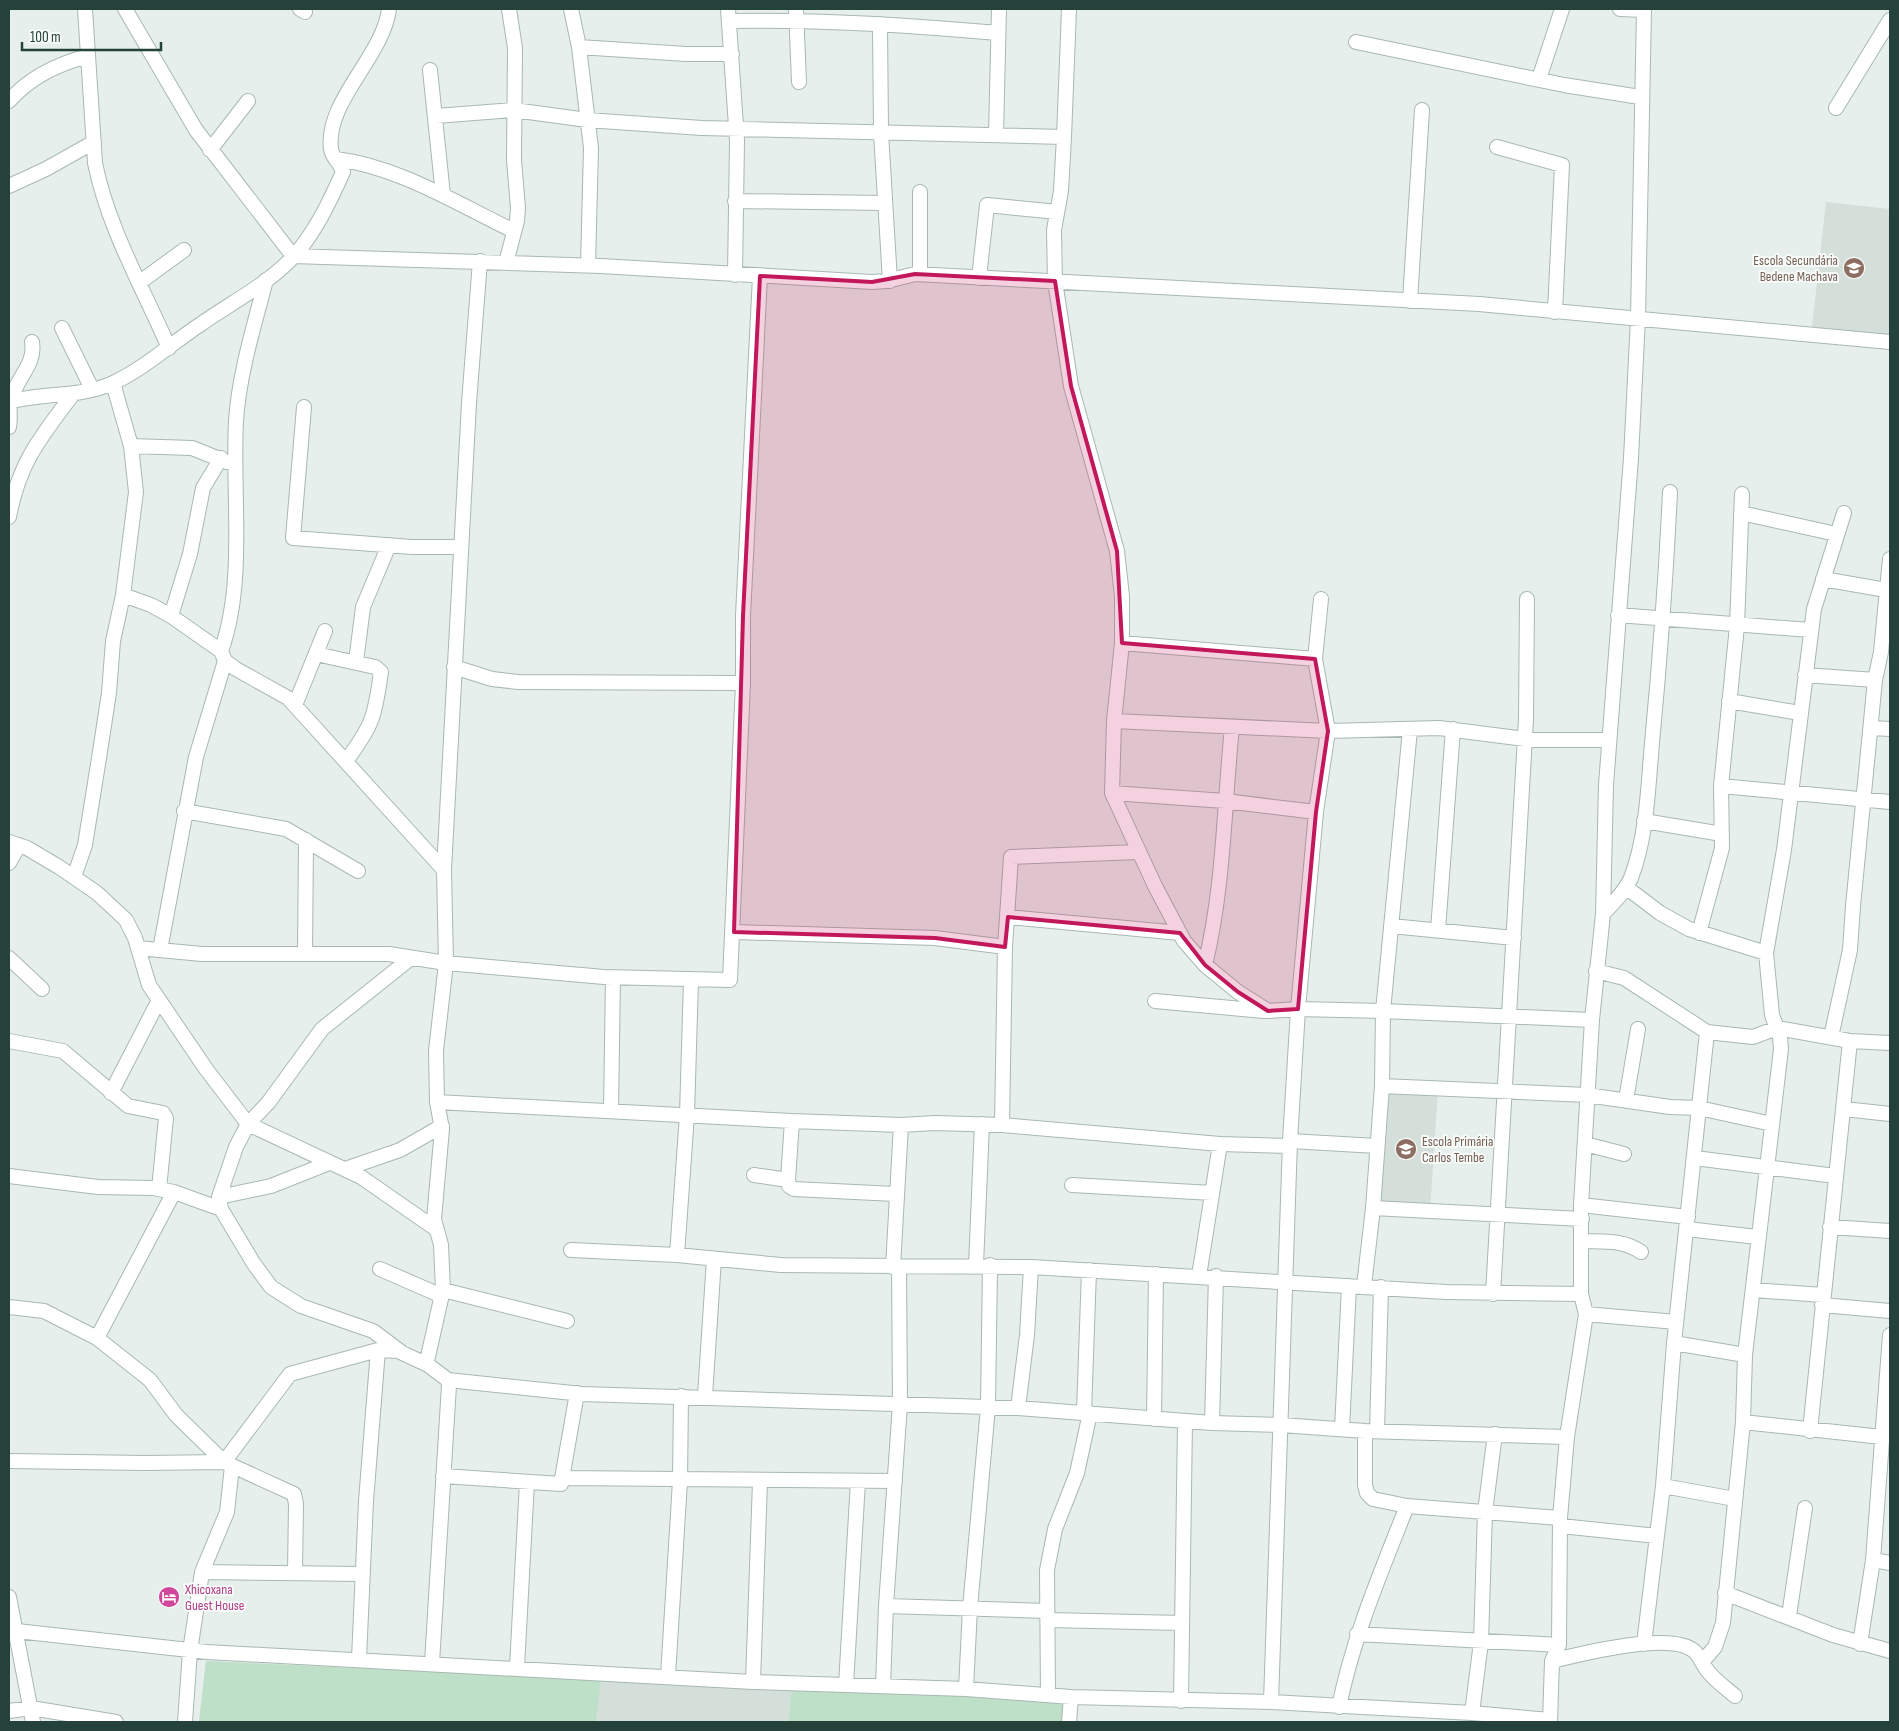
<svg xmlns="http://www.w3.org/2000/svg" width="1899" height="1731" font-family="'Sofia Sans Condensed',sans-serif">
<style>
.built{fill:#d4dfda}
.green{fill:#bfe0c8}
.lines{fill:none;stroke-linecap:round;stroke-linejoin:round}
.minor-casing{stroke:#a8b8b2;stroke-width:16}
.minor{stroke:#fff;stroke-width:14}
.marked{fill:#c2185b;fill-opacity:0.2;stroke:#c2185b;stroke-width:4;stroke-linejoin:round}
.labels{text-anchor:middle;stroke-width:4;stroke-linejoin:round;paint-order:stroke}
.education-label{font-size:14px;fill:#785e54;stroke:#f7fbf9;text-anchor:end}
.hotel-label{font-size:14px;fill:#b23c85;stroke:#f7fbf9;text-anchor:start}
</style>
<rect width="100%" height="100%" fill="#e6efeb"/>
<path class="built" d="M1826 202 1890 209V335L1812 327Z
M1382 1086 1438 1091 1430 1211 1373 1208Z
M206 1661 601 1680 792 1687 788 1722H199Z"/>
<path class="green" d="M206 1661 601 1680 596 1722H199Z
M792 1687 1067 1700 1065 1722H788Z"/>
<g class="lines">
<g class="minor-casing">
<path id="minor" d="M85 9 95 163C108 228 143 288 169 348
M125 9 196 130 293 256 601 266 872 282 887 281 915 274 1479 304 1890 342
M300 9 305 12
M571 9 579 47 591 148 588 266
M728 9 737 141 735 275
M796 9 799 82
M1069 9 1064 137 1061 191 1054 230 1055 281 1071 386 1117 551 1122 596V643L1114 721 1112 793 1155 886 1184 941 1205 965 1238 992 1268 1011 1298 1009 1383 1011 1592 1020
M1620 9 1643 10
M730 21C819 19 908 25 998 33
M880 24 881 133 890 281
M1356 42 1564 85 1640 97
M579 47 686 54H732
M430 70 443 195
M1539 79 1562 9
M9 101C30 77 57 64 88 56
M1836 108 1890 20
M436 116 514 110 587 120 702 128 1064 137
M996 135 999 9
M1497 147 1562 165 1555 312
M210 150 248 101
M336 159C400 167 457 204 514 231
M9 186 46 169 94 142
M920 192V274
M735 201 884 203
M506 263 517 221 518 208 514 160 515 48 509 9
M979 278 987 205 1057 212
M140 282 184 250
M1410 301 1422 110
M62 328 92 389
M9 402C43 392 80 398 113 383 145 368 172 343 201 324 231 303 268 284 293 257 315 233 330 201 343 172 341 163 332 158 331 149 325 101 383 57 389 9
M304 407 293 538 412 547H461
M9 427C11 418 8 408 11 400 16 378 36 365 32 342
M131 446 192 448 227 462
M1741 513 1836 534
M9 517C19 462 41 437 73 394
M1823 579 1886 590
M123 595 151 605 171 616 221 651 225 661 236 669 288 698 444 870
M1618 615 1810 630
M171 616 190 554 203 488 221 458
M1122 643 1315 659
M221 651C246 582 232 494 236 421 239 374 254 326 266 280
M316 654 375 667 381 672C375 716 373 725 346 761
M356 662 363 607 389 545
M454 667 492 679 518 682 743 683
M1805 675 1875 680
M1729 701 1800 713
M295 705 325 631
M1114 721 1328 731 1439 728 1533 740H1609
M1872 728 1890 729
M1721 786 1890 802
M1112 793 1225 801 1316 812
M184 811 286 829 358 871
M1644 821 1722 834
M9 842 27 848 59 867 97 893 126 920 135 938 149 985 206 1069 248 1124 361 1177 436 1229
M9 863 19 845
M74 877 85 845 99 758 109 693 113 641 123 595 136 492 131 446 113 383
M1627 888 1660 913 1689 929 1766 953
M1603 914C1613 903 1625 892 1631 878 1647 836 1648 788 1652 743 1660 659 1666 576 1670 492
M1008 917 1180 933
M1391 926 1514 938
M1438 930 1453 729
M734 932 935 938 1005 947
M1699 933 1722 848 1721 786 1737 626 1742 494
M138 948 202 954H389L446 963 604 977 730 980 743 683V616L760 276
M160 950 196 757 225 661
M305 954 306 840
M9 958 42 989
M1205 965C1224 887 1224 806 1232 727
M1596 971 1624 978 1707 1032 1753 1037 1777 1028 1850 1041 1890 1043
M1155 1001 1264 1011
M1831 1037 1850 950 1853 906 1875 680 1881 652 1890 559
M9 1041 63 1051 128 1106 163 1113 166 1118 159 1189
M1382 1086 1587 1095 1670 1107 1699 1108 1772 1124
M111 1093 159 1000
M1626 1100 1638 1029
M437 1102 792 1121 901 1125 935 1123 1002 1125 1220 1144 1290 1146
M1844 1109 1890 1114
M611 1111 613 977
M792 1121 788 1180 789 1186 794 1189 895 1194
M1002 1125 1005 947 1011 857 1138 852
M1290 1141 1377 1146
M1585 1144 1624 1154
M1695 1158 1835 1176
M345 1169 400 1150 442 1126
M754 1175 788 1180
M9 1176 98 1187 153 1188 174 1192 221 1209
M1072 1185 1212 1193
M219 1197 271 1186 329 1163
M1581 1205 1688 1217
M1373 1208 1582 1219
M1830 1227 1890 1231
M1687 1229 1757 1237
M1582 1241C1602 1242 1623 1239 1641 1252
M571 1250 677 1255 781 1265 1031 1267 1446 1292 1581 1294
M677 1255 687 1115 691 980
M976 1265 982 1124
M893 1267 901 1125
M380 1269 442 1296
M1199 1276 1220 1144
M1364 1286 1373 1208 1382 1086 1383 1011 1410 730
M443 1290 567 1321
M1753 1290 1823 1295
M1493 1294 1526 719 1527 599
M1822 1305 1890 1311
M9 1307 44 1311 97 1338 150 1380 176 1415 224 1462 294 1494 296 1504 295 1573
M1586 1314 1676 1322
M97 1338 174 1192
M1674 1343 1745 1355
M401 1352 373 1331 301 1306 271 1287 254 1264 221 1209 219 1197 236 1147 248 1124 268 1103 322 1029 411 958
M448 1380 582 1394 1018 1408 1212 1423 1281 1425 1365 1431 1567 1437
M705 1396 714 1259
M1018 1408 1027 1335 1031 1267
M1084 1413 1089 1270
M1154 1419 1156 1274
M1743 1422 1882 1437
M1212 1423 1216 1276
M1342 1429 1349 1286
M1365 1431V1485L1367 1493 1373 1499 1407 1506 1560 1518
M1377 1431 1381 1287
M1810 1431 1850 1041
M9 1461 145 1463 224 1462 290 1374 378 1350 398 1351 428 1365
M443 1476 561 1484 577 1393
M562 1478 895 1481
M1663 1486 1735 1499
M1561 1526 1657 1536
M1873 1560 1890 1563
M202 1572 363 1574
M1725 1593 1833 1635 1890 1651
M9 1597 33 1722
M886 1606 1047 1611
M1789 1616 1805 1508
M1048 1620 1182 1623
M17 1631 207 1652 753 1682 966 1689 1071 1697 1271 1702 1472 1713 1550 1720
M1357 1634 1559 1645
M1644 1644 1663 1486 1674 1343 1707 1032
M1860 1644 1873 1560 1890 1335
M359 1659 366 1501 378 1350
M1552 1661C1580 1654 1671 1631 1694 1651 1700 1656 1702 1664 1707 1670 1714 1680 1726 1688 1735 1696
M1702 1662 1715 1647 1723 1623 1743 1422 1745 1355 1781 1049 1780 1037 1772 1015 1766 953 1784 850 1814 609 1844 513
M432 1663 449 1385 448 1380 428 1365 427 1361 443 1290 441 1245 434 1219 442 1129 437 1102 436 1051 446 963 444 870 469 403 480 261
M517 1667 527 1482
M668 1676 680 1481 681 1396
M753 1682 760 1481
M846 1685 858 1481
M883 1685 886 1606 900 1404 899 1266
M966 1689 970 1608 988 1407 990 1265
M1048 1695 1047 1570 1055 1529 1077 1473 1090 1413
M1181 1701 1185 1421
M1271 1702 1290 1141 1298 1009 1316 812 1328 731 1315 659 1321 599
M1339 1707C1353 1637 1381 1572 1407 1506
M9 1711 31 1708 116 1722
M1472 1713 1481 1642 1485 1512 1495 1434
M185 1722 190 1651 202 1572 227 1512 232 1466
M1069 1722 1071 1697
M1550 1722 1552 1661 1559 1645 1560 1518 1567 1437 1586 1314 1581 1294V1205L1592 1020 1603 914 1606 785 1631 458 1638 318 1644 9"/>
</g>
<use href="#minor" class="minor"/>
</g>
<path class="marked" d="M915 274 1055 281 1071 386 1117 551 1122 643 1315 659 1328 731 1316 812 1298 1009 1268 1011 1238 992 1205 965 1180 933 1008 917 1005 947 935 938 734 932 743 616 760 276 872 282Z"/>
<defs>
<g id="school-disc" transform="scale(1.125)"><circle r="9.5" fill="#8d6e63" stroke="#f7fbf9"/><path d="M0-5L7-2L0 1L-7-2ZM-4 1L0 2.5L4 1V4Q0 6-4 4Z" fill="#fff"/></g>
<g id="hotel-disc" transform="scale(1.125)"><circle r="9.5" fill="#d1479c" stroke="#f7fbf9"/><path d="M-6-4.5h1.5V1H6V5H4.5V3h-9V5H-6ZM-4 0a1.8 1.8 0 1 1 3.6 0ZM.5 0V-2.5h3Q6-2.5 6 0Z" fill="#fff"/></g>
</defs>
<g fill-rule="evenodd">
<use href="#school-disc" x="1854" y="268"/>
<use href="#school-disc" x="1406" y="1149"/>
<use href="#hotel-disc" x="169" y="1597"/>
</g>
<g class="labels">
<g class="education-label">
<text x="1838" y="265">Escola Secundária<tspan x="1838" dy="16">Bedene Machava</tspan></text>
<text x="1422" y="1146" text-anchor="start">Escola Primária<tspan x="1422" dy="16">Carlos Tembe</tspan></text>
</g>
<g class="hotel-label">
<text x="185" y="1594">Xhicoxana<tspan x="185" dy="16">Guest House</tspan></text>
</g>
</g>
<rect width="1899" height="1731" fill="none" stroke="#24423a" stroke-width="20"/>
<path d="M22 42v8h139v-8" fill="none" stroke="#24423a" stroke-width="2.5"/>
<text x="30" y="42" font-size="15" fill="#24423a" stroke="#f7fbf9" stroke-width="4" paint-order="stroke">100 m</text>
</svg>
